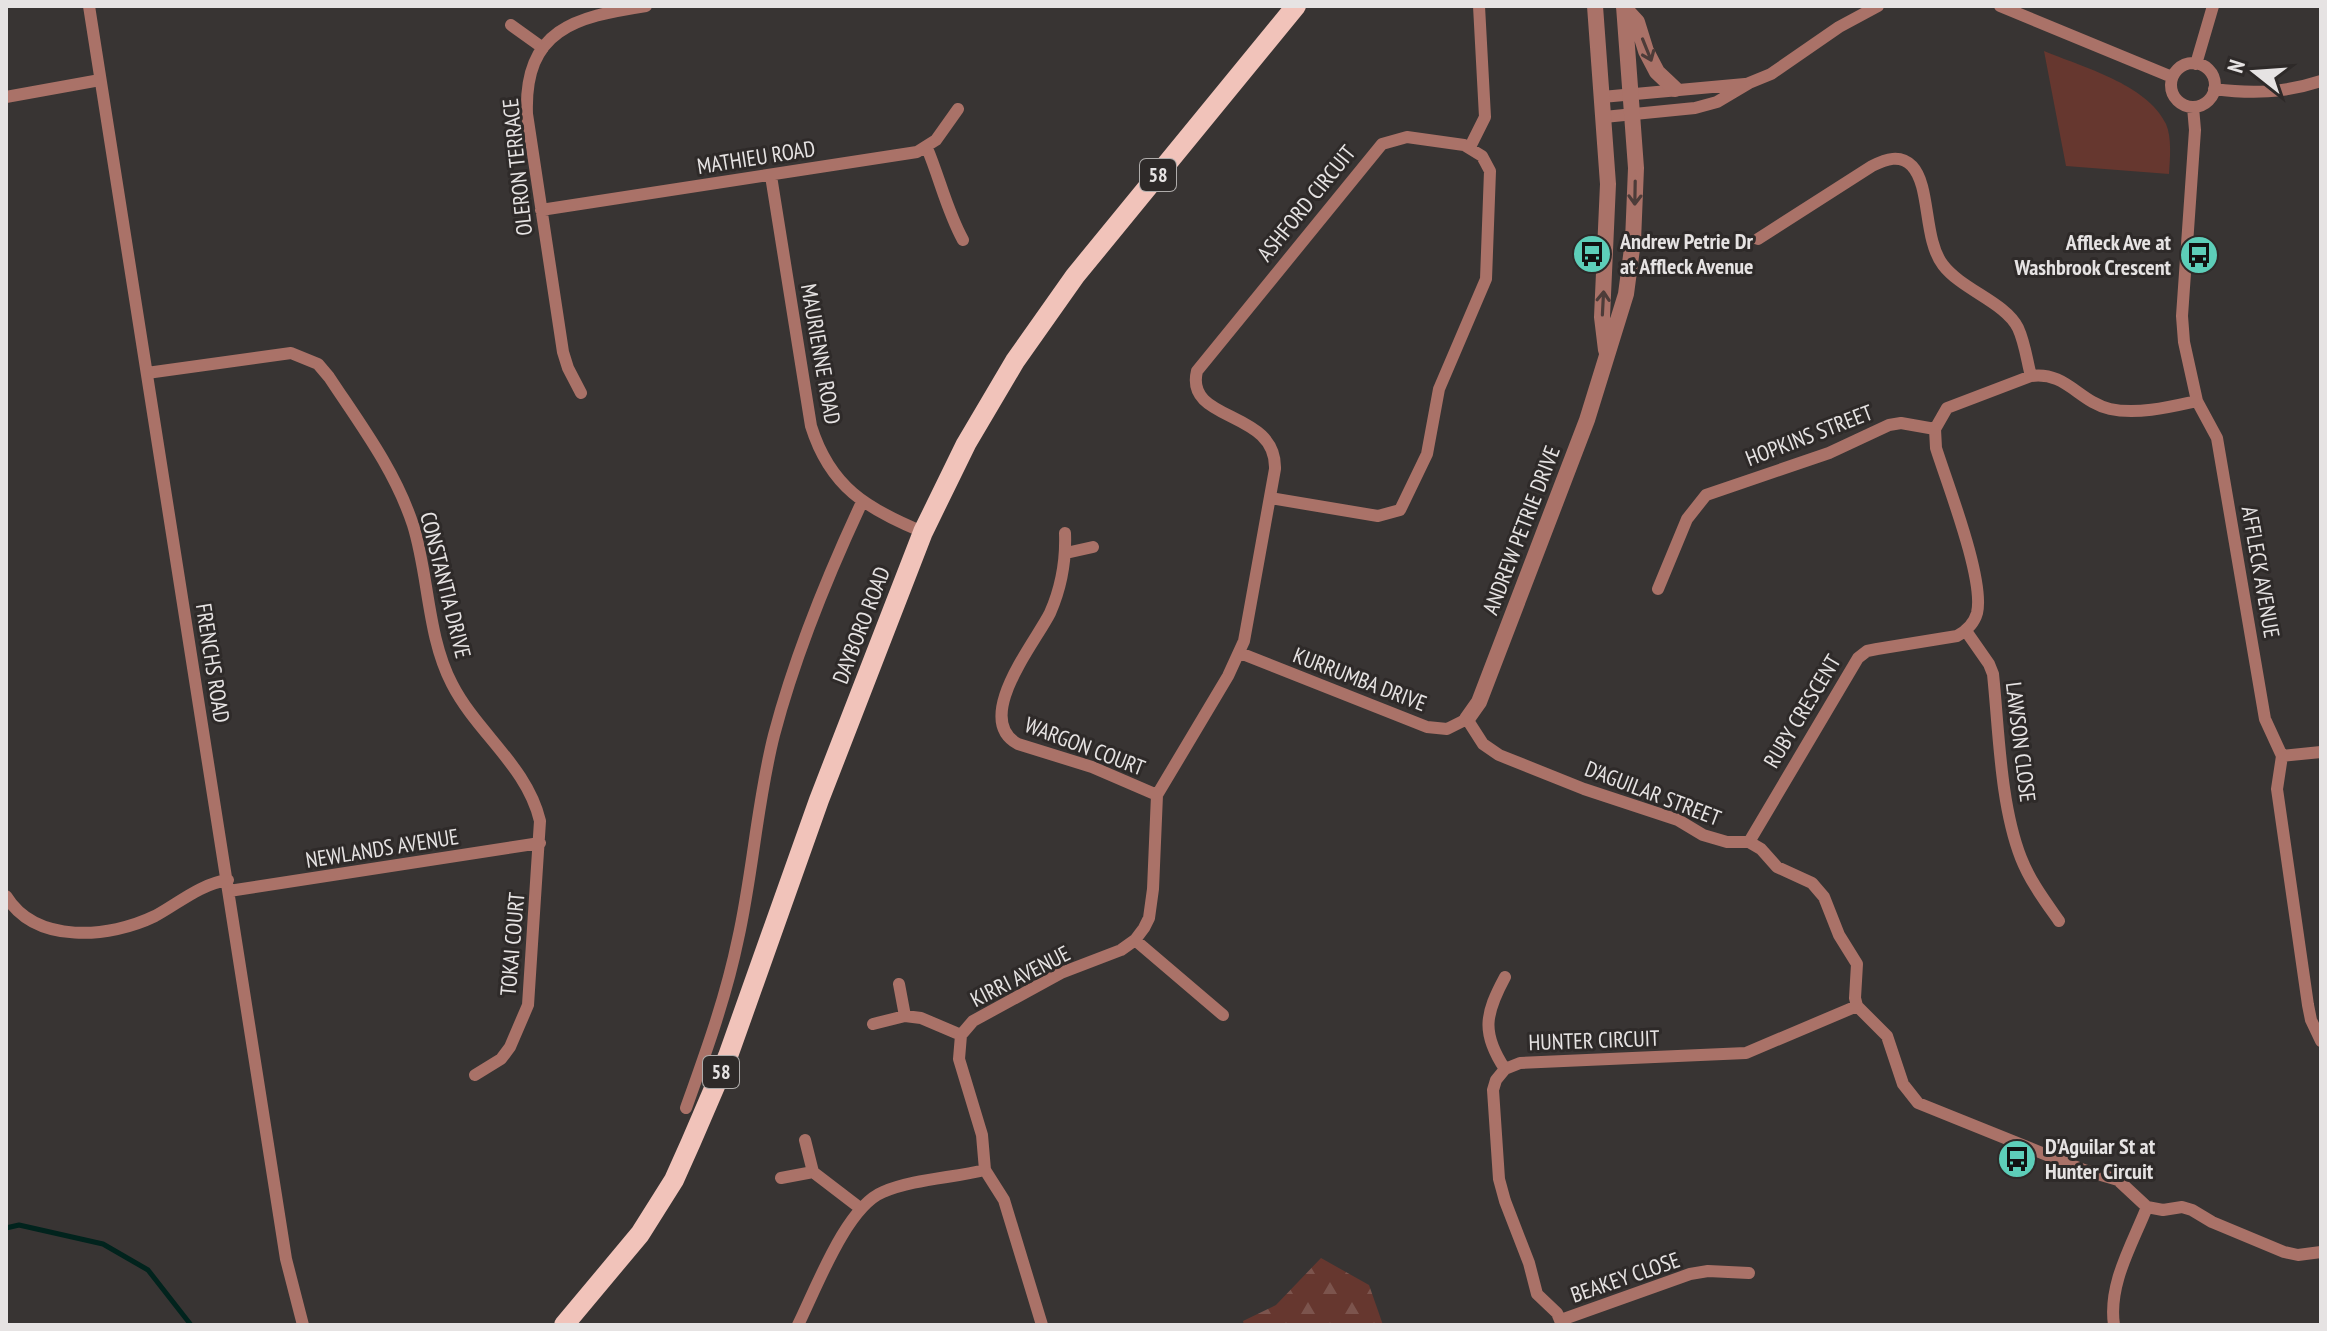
<svg xmlns="http://www.w3.org/2000/svg" width="2327" height="1331" font-family="'PT Sans Narrow',sans-serif">
<style>
.forest{fill:url(#forest-firs)}
.green{fill:#66372f}
.lines{fill:none;stroke-linecap:round;stroke-linejoin:round}
.stream{stroke:#01231d;stroke-width:5}
.minor{stroke:#aa7268;stroke-width:12}
.tertiary{stroke:#aa7268;stroke-width:16}
.primary{stroke:#f1c3ba;stroke-width:20}
.oneway{stroke:#4d3c39}
.labels{text-anchor:middle;stroke-width:6;stroke-linejoin:round;paint-order:stroke}
.shield{fill:#2e2a29;stroke:#afacab;stroke-width:2}
.shield-label{font-size:20px;font-weight:bold;fill:#e6e3e3}
.street-label{font-size:22px;fill:#e6e3e3;stroke:#2e2a29}
.poi-label{font-size:22px;font-weight:bold;fill:#e6e3e3;stroke:#2e2a29;text-anchor:start}
</style>
<defs>
<pattern id="forest-firs" width="22" height="20" patternUnits="userSpaceOnUse" patternTransform="scale(2)"><rect width="22" height="20" fill="#66372f"/><path d="M5 1l3.5 6h-7zM16 11l3.5 6h-7z" fill="#7c544d"/></pattern>
</defs>
<rect width="100%" height="100%" fill="#383433"/>
<path class="forest" d="M1321 1258 1369 1285 1383 1325H1244L1243 1321 1276 1305Z"/>
<path class="green" d="M2044 51C2082 67 2147 84 2166 124 2172 138 2170 159 2169 174L2066 166Z"/>
<g class="lines">
<path class="stream" d="M6 1228 19 1225 103 1244 148 1270 191 1325"/>
<path class="minor" d="M89 6 286 1259 303 1325
M2000 6 2172 77
M511 25 543 48
M2171 85a22 22 0 1 1 44 0a22 22 0 1 1-44 0Z
M2196 64 2213 6
M2214 89C2252 94 2284 93 2321 81
M6 97 100 80
M1602 97 1745 84
M2193 107 2195 130 2182 316 2184 342 2197 401 2217 438 2265 719 2282 756 2277 789 2308 1005 2311 1020 2321 1041
M1604 117 1695 108 1717 102 1749 83 1771 74 1839 27 1878 6
M1470 147 1485 117 1479 6
M927 148C940 179 947 211 963 240
M771 176 811 426C830 487 867 509 923 532
M541 210 917 152 936 140 958 109
M1758 239 1872 166C1886 159 1900 154 1912 166 1931 186 1923 239 1943 265 1962 290 2005 302 2018 328 2025 343 2027 361 2031 376
M147 373 291 353 318 364 329 377C360 424 395 470 413 525 429 576 427 636 452 684 477 733 527 766 540 821L528 1005 510 1047 501 1059 475 1075
M581 393 568 368 563 352 527 114C524 29 575 17 646 6
M1065 533C1066 559 1061 588 1050 613 1035 643 972 719 1018 744L1092 767 1157 795
M1066 553 1093 547
M1658 589 1687 519 1706 495 1829 453 1889 425 1901 423 1935 429
M1966 631 1989 664 1993 674C1999 731 2000 804 2021 858 2030 881 2045 901 2059 921
M1240 653 1427 727 1447 729 1467 719 1483 744 1499 755 1584 789 1678 820 1703 835 1727 842H1749L1761 849 1777 867 1812 883 1824 897 1839 935 1857 964 1855 998 1857 1006 1887 1036 1903 1084 1918 1103 2084 1170 2118 1180 2147 1207 2163 1210 2182 1207 2192 1210 2212 1222 2284 1252 2298 1255 2321 1252
M2282 756 2321 752
M1749 842 1858 658 1867 651 1877 649 1957 636C1966 631 1974 624 1977 613 1985 580 1947 483 1936 448L1935 429 1947 408 2031 376C2066 371 2079 402 2110 409 2137 415 2170 407 2197 401
M229 891 540 843
M6 896C36 945 110 938 155 916 179 903 200 884 228 880
M1135 940 1223 1015
M1505 977C1485 1014 1481 1033 1505 1069
M905 1016 921 1018 961 1035
M873 1024 905 1016 899 984
M686 1108C706 1052 726 997 738 939 753 872 757 802 774 735 795 655 827 577 862 502
M813 1172 860 1208
M781 1178 813 1172 805 1140
M1561 1320 1690 1274 1708 1271 1749 1273
M798 1325C816 1289 846 1207 883 1192 914 1179 952 1178 985 1170
M1042 1325 1004 1200 985 1170 982 1135 959 1059 961 1035 973 1021 1061 973 1121 950 1135 940 1144 928 1149 918 1153 889 1157 795 1228 676 1244 641 1275 469C1277 409 1184 423 1197 371L1382 144 1407 137 1464 145 1482 156 1490 171 1486 279 1439 389 1427 454 1400 510 1378 516 1270 498
M1562 1325 1557 1313 1537 1294 1529 1263 1505 1201 1499 1179 1493 1090 1496 1080 1505 1069 1520 1063 1746 1053 1857 1006
M2114 1325C2108 1284 2132 1245 2147 1207"/>
<path class="tertiary" d="M1595 6 1608 184 1602 317 1606 350
M1624 8 1637 22 1646 51 1657 72 1675 89
M1467 719 1479 702 1587 420 1626 294 1633 241 1636 168 1624 6"/>
<path class="primary" d="M564 1325 640 1234 674 1180 691 1142 728 1056 819 800 923 532 966 444 1015 361 1075 276 1296 6"/>
</g>
<defs><path id="oneway-shaft" d="M-6 0H5M1.5-3L5.5 0L1.5 3" fill="none" stroke-width="1.6" stroke-linecap="round" stroke-linejoin="round" transform="scale(2)"/></defs>
<g class="oneway">
<use href="#oneway-shaft" transform="translate(1647 50) rotate(68)"/>
<use href="#oneway-shaft" transform="translate(1635 193) rotate(91)"/>
<use href="#oneway-shaft" transform="translate(1603 303) rotate(-87)"/>
</g>
<defs>
<g id="bus-disc" transform="scale(2)"><circle r="9.5" fill="#5dceb9" stroke="#2e2a29"/><path d="M-5-6H5V4H4V6H2V4H-2V6H-4V4H-5ZM-3.5-4V0h7V-4ZM-3.5 1.2v1.5H-2V1.2ZM2 1.2v1.5H3.5V1.2Z" fill="#111"/></g>
</defs>
<g fill-rule="evenodd">
<use href="#bus-disc" x="1592" y="254"/>
<use href="#bus-disc" x="2199" y="255"/>
<use href="#bus-disc" x="2017" y="1159"/>
</g>
<g class="labels">
<g class="shield">
<rect x="1140" y="159" width="36" height="32" rx="6"/>
<rect x="703" y="1056" width="36" height="32" rx="6"/>
</g>
<g class="shield-label">
<text x="1158" y="182">58</text>
<text x="721" y="1079">58</text>
</g>
<g class="street-label">
<text transform="translate(756 157) rotate(-9)" y="8">MATHIEU ROAD</text>
<text transform="translate(517 167) rotate(-96)" y="8">OLERON TERRACE</text>
<text transform="translate(1306 203) rotate(-51)" y="8">ASHFORD CIRCUIT</text>
<text transform="translate(821 354) rotate(80)" y="8">MAURIENNE ROAD</text>
<text transform="translate(1809 435) rotate(-21)" y="8">HOPKINS STREET</text>
<text transform="translate(1521 530) rotate(-69)" y="8">ANDREW PETRIE DRIVE</text>
<text transform="translate(2261 572) rotate(80)" y="8">AFFLECK AVENUE</text>
<text transform="translate(446 585) rotate(76)" y="8">CONSTANTIA DRIVE</text>
<text transform="translate(861 625) rotate(-69)" y="8">DAYBORO ROAD</text>
<text transform="translate(213 663) rotate(81)" y="8">FRENCHS ROAD</text>
<text transform="translate(1360 679) rotate(21)" y="8">KURRUMBA DRIVE</text>
<text transform="translate(1802 711) rotate(-59)" y="8">RUBY CRESCENT</text>
<text transform="translate(2021 742) rotate(83)" y="8">LAWSON CLOSE</text>
<text transform="translate(1085 746) rotate(21)" y="8">WARGON COURT</text>
<text transform="translate(1653 793) rotate(21)" y="8">D'AGUILAR STREET</text>
<text transform="translate(382 848) rotate(-9)" y="8">NEWLANDS AVENUE</text>
<text transform="translate(512 944) rotate(-85)" y="8">TOKAI COURT</text>
<text transform="translate(1020 976) rotate(-27)" y="8">KIRRI AVENUE</text>
<text transform="translate(1594 1040) rotate(-2)" y="8">HUNTER CIRCUIT</text>
<text transform="translate(1625 1277) rotate(-19)" y="8">BEAKEY CLOSE</text>
</g>
<g class="poi-label">
<text x="1620" y="249">Andrew Petrie Dr<tspan x="1620" dy="25">at Affleck Avenue</tspan></text>
<text x="2171" y="250" text-anchor="end">Affleck Ave at<tspan x="2171" dy="25">Washbrook Crescent</tspan></text>
<text x="2045" y="1154">D'Aguilar St at<tspan x="2045" dy="25">Hunter Circuit</tspan></text>
</g>
</g>
<rect width="2327" height="1331" fill="none" stroke="#e6e3e3" stroke-width="16"/>
<g transform="translate(2255 72) rotate(287)" stroke="#2e2a29" stroke-width="6" paint-order="stroke">
<path d="M0-6L14 30L0 20L-14 30Z" fill="#e6e3e3"/>
<text y="-12" font-size="22" font-weight="bold" text-anchor="middle" fill="#e6e3e3">N</text>
</g>
</svg>
